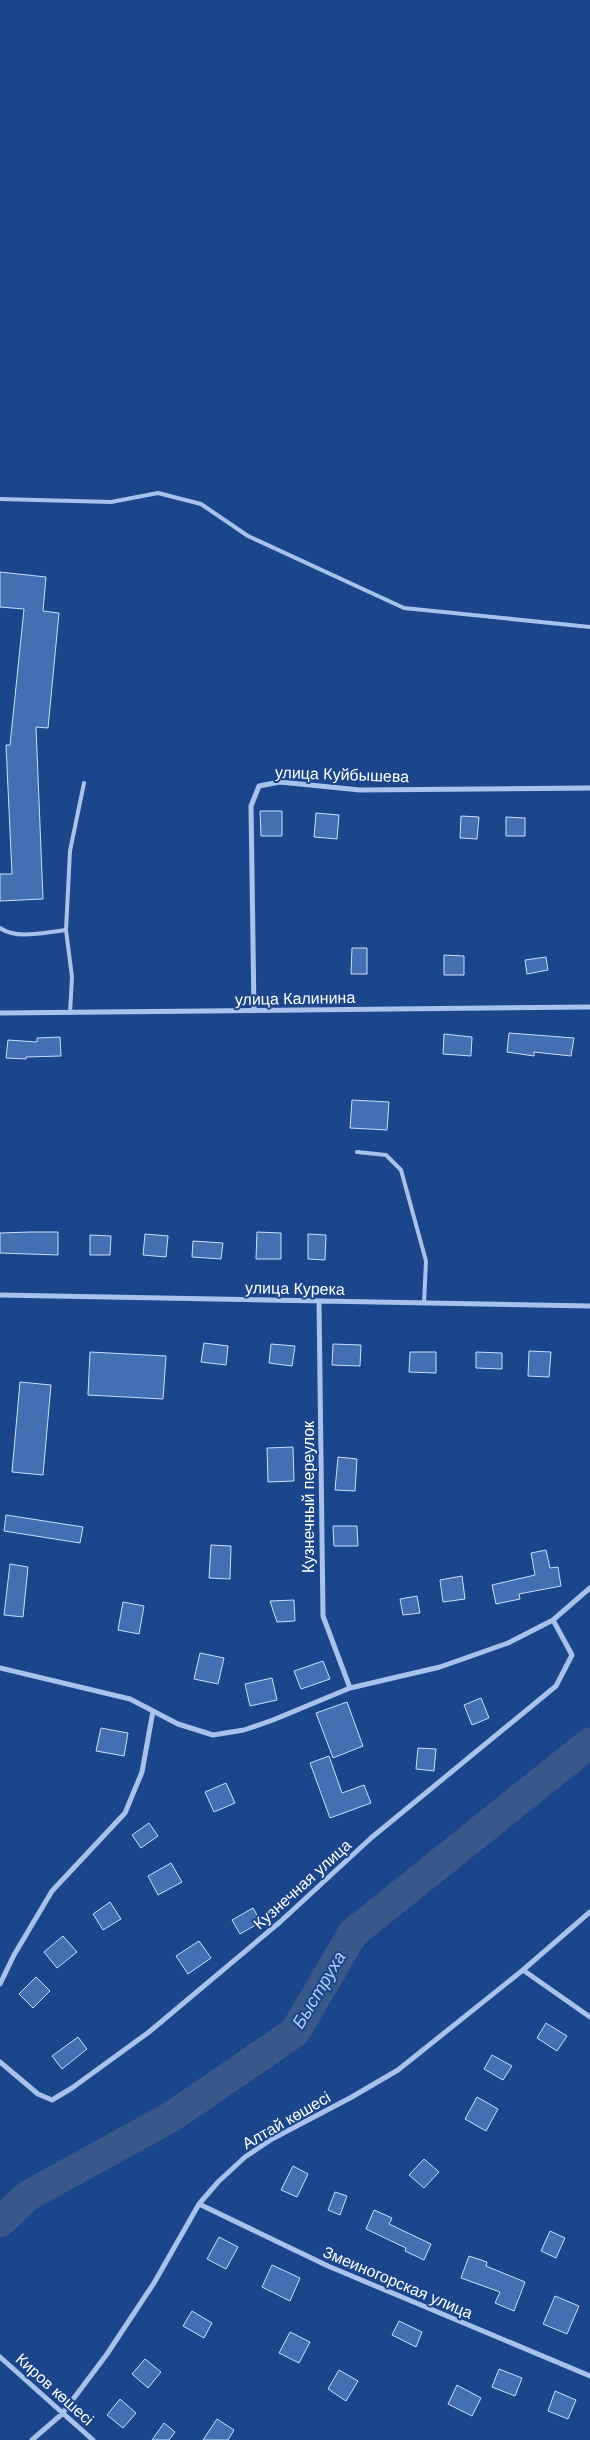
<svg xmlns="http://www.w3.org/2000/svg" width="590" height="2440" font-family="Helvetica,sans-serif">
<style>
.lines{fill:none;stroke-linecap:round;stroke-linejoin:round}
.river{stroke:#38578a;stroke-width:31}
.building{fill:#4470b3;stroke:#ccdef9}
.lane{stroke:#a6c2ed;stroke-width:4}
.street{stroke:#a6c2ed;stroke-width:5}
.labels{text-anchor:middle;stroke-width:4;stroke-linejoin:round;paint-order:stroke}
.street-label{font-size:16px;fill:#fff;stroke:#1b468b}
.water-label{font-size:18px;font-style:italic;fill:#b2cdf4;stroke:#1b468b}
</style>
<rect width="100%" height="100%" fill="#1b468b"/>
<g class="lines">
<path class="river" d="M0 2222 29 2195 171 2117 295 2032 353 1933 590 1743"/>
</g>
<path class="building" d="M0 572 46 577 43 611 59 613 48 728 36 727 43 899 0 901V874H12L6 745H10L24 609 0 607Z
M260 811H282V836H261Z
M316 813 339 815 337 839 314 837Z
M461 816 479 817 477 839 460 838Z
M506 817 525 818V836H506Z
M352 948H367V974H351Z
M444 955 464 956V975H444Z
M546 957 548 970 527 974 525 960Z
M509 1033 574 1038 571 1056 534 1052V1056L507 1052Z
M444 1034 472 1037 471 1056 443 1054Z
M60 1037 61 1056 26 1057V1059L6 1058 8 1040 37 1042V1038Z
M352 1100 389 1102 387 1130 350 1128Z
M31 1232H58V1255L0 1253V1233Z
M257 1232 281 1233V1259H256Z
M145 1234 168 1236 166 1257 143 1255Z
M308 1234 326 1235 325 1260 308 1259Z
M90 1235 111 1236 110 1255H90Z
M193 1241 223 1243 221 1259 192 1257Z
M204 1343 228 1346 226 1365 201 1362Z
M271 1344 295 1346 292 1366 269 1363Z
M333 1344 361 1345 360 1366 332 1365Z
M529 1351 551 1352 549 1377 528 1376Z
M90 1352 166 1356 163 1399 88 1395Z
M410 1352H436V1373L409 1372Z
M476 1352 502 1353V1369L476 1368Z
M20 1382 51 1385 43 1475 12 1472Z
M293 1447 294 1481 268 1482 267 1448Z
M338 1457 357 1459 355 1491 335 1490Z
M6 1515 83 1527 80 1543 4 1531Z
M333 1526H357L358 1546H334Z
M211 1545 231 1546 230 1579 209 1578Z
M546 1550 550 1568 558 1567 561 1586 519 1594 520 1599 496 1604 492 1585 535 1575 531 1553Z
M10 1564 28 1567 23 1617 4 1615Z
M462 1576 465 1599 443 1602 440 1580Z
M417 1596 420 1613 403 1615 400 1599Z
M294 1600 295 1621 277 1622 270 1601Z
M123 1602 144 1606 139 1634 118 1630Z
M200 1653 224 1658 218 1684 194 1679Z
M323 1661 330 1679 301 1689 294 1671Z
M272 1678 277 1700 250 1706 245 1684Z
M481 1698 489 1718 472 1725 464 1705Z
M347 1702 363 1746 333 1758 316 1713Z
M101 1728 128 1733 124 1756 96 1751Z
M418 1748 436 1749 434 1771 416 1769Z
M329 1756 342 1793 364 1785 371 1803 330 1818 310 1763Z
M226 1783 235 1803 214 1812 205 1792Z
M149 1823 158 1836 141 1848 132 1835Z
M171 1863 182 1882 158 1895 148 1876Z
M110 1902 121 1919 103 1930 93 1914Z
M253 1908 261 1922 240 1934 232 1920Z
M63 1936 77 1952 57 1968 44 1952Z
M199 1941 211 1958 188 1974 176 1956Z
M36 1977 50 1991 33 2008 19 1994Z
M546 2023 567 2036 557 2051 537 2038Z
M78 2037 87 2049 62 2069 52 2056Z
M492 2055 512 2066 503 2080 484 2069Z
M477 2097 498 2109 486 2131 465 2119Z
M424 2159 439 2172 424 2188 409 2175Z
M293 2166 308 2174 297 2197 281 2190Z
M335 2192 347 2196 340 2215 328 2210Z
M374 2210 392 2218 389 2224 431 2244 424 2260 405 2251 406 2248 366 2229Z
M550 2231 565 2238 556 2258 541 2251Z
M219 2237 238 2247 226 2269 207 2259Z
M469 2256 487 2262 486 2266 525 2282 514 2311 495 2303 500 2292 461 2278Z
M272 2265 300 2278 290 2301 262 2287Z
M555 2296 579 2306 567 2334 543 2324Z
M192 2311 212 2323 204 2338 183 2326Z
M399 2321 422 2332 416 2347 392 2335Z
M290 2332 310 2342 299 2363 279 2353Z
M145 2359 161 2372 148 2388 132 2374Z
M499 2369 522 2378 515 2396 492 2387Z
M339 2370 358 2381 346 2401 328 2389Z
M457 2385 481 2398 472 2416 448 2404Z
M555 2391 576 2400 568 2419 548 2411Z
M120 2399 136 2413 123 2428 107 2415Z
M217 2419 234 2430 228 2440H203Z
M164 2423 175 2432 169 2440H152Z"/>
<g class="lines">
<path class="lane" d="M0 499 111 502 158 493 201 504 248 536 404 608 590 627
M0 928C17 940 46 932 66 930
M70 1013 72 977 66 930 70 851 84 783
M357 1152 386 1155 401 1170 426 1261 424 1303"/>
<path class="street" d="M254 1011 251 806 259 786 280 782 360 790 590 788
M0 1013 590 1007
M0 1295 590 1306
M319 1301 323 1616 350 1688
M0 1668 130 1699 178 1724 213 1735 244 1730 273 1720 350 1688 440 1667 508 1643 553 1620 590 1588
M523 1970 590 2017
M0 1984 14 1955 52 1891 125 1813 142 1772 153 1711
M0 2062 38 2094 52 2100 72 2088 149 2032 280 1922 371 1838 556 1686 572 1655 553 1620
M199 2204 328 2266 590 2376
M0 2357 93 2440
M32 2440 62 2414 107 2354 154 2283 199 2204 218 2182 245 2157 272 2139 350 2098 398 2070 523 1970 590 1912"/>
</g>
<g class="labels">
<g class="street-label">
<text transform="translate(342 774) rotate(2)" y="6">улица Куйбышева</text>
<text transform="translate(295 998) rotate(-1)" y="6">улица Калинина</text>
<text transform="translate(295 1288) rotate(1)" y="6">улица Курека</text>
<text transform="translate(308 1497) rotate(-90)" y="6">Кузнечный переулок</text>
<text transform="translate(302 1884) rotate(-42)" y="6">Кузнечная улица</text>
<text transform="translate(286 2120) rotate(-30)" y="6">Алтай көшесі</text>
<text transform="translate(398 2282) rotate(23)" y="6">Змеиногорская улица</text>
<text transform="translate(55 2389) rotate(42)" y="6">Киров көшесі</text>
</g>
<g class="water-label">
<text transform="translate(319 1990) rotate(-59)" y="6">Быструха</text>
</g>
</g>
</svg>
